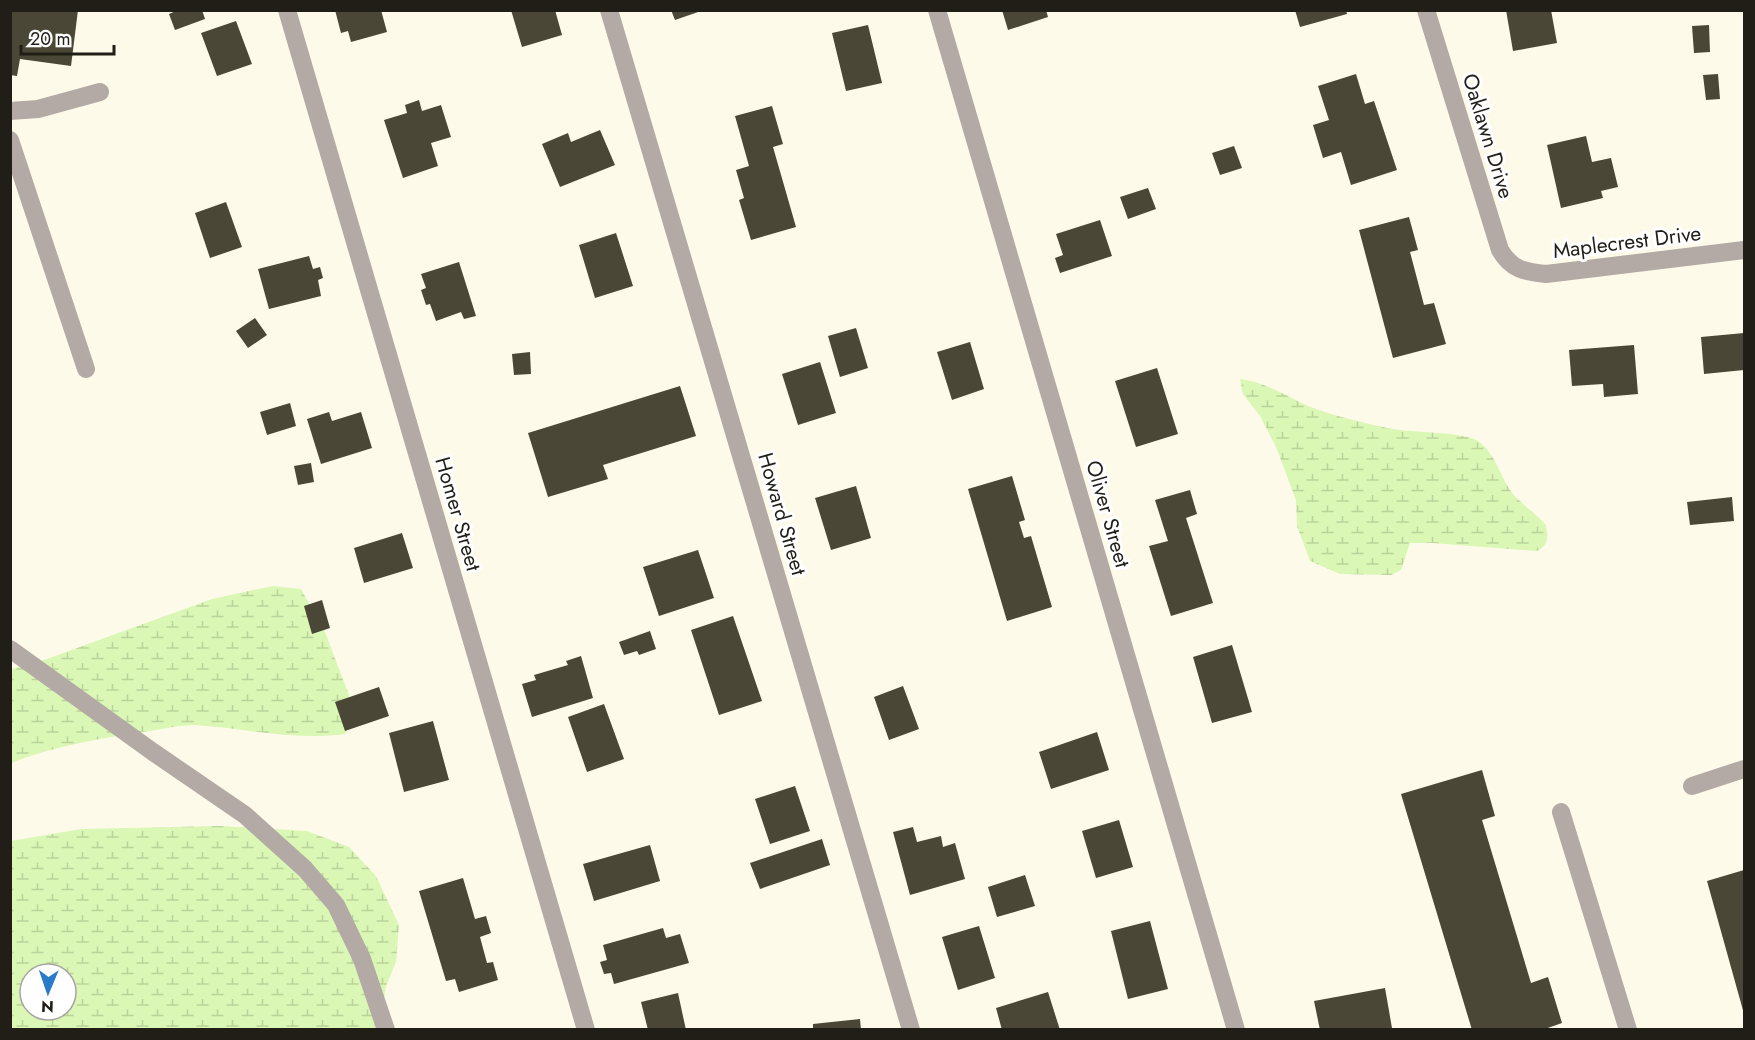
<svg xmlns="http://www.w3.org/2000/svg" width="1755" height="1040" font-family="Jost,sans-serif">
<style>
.wetland{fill:url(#wetland-marsh);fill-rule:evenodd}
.building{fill:#4b4736}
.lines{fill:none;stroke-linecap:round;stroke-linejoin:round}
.service{stroke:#b3aaa5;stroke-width:18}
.minor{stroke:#b3aaa5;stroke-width:18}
.labels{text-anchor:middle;stroke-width:6;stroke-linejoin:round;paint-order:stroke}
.street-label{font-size:21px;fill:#201e17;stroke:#fff}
</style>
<defs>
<pattern id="wetland-marsh" width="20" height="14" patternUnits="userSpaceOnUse" patternTransform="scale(1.5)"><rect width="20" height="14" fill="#daf7b5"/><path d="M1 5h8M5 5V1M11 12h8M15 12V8" fill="none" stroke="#bbd39b"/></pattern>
</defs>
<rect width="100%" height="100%" fill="#fefae9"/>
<path class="wetland" d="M1240 379C1265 382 1286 396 1308 406 1333 416 1361 422 1387 428 1409 433 1462 431 1478 441 1496 454 1500 477 1513 494 1523 505 1536 514 1546 525 1548 537 1549 545 1537 551L1432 543H1410L1401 570 1391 575 1340 574 1310 561 1297 526 1296 500 1276 447 1260 416 1243 394Z
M273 586 301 589 325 632 349 695 350 726 345 734C295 741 245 728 194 725 180 725 163 729 149 731 102 738 54 746 11 763V669L44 660 212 599Z
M220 826 307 831 349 847 376 876 399 925 396 962 386 986 379 1029 11 1030V841L81 829ZM30 974H66V1010H30Z"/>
<path class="building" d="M10 10H78L71 66 20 59 17 76 10 75Z
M178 10H202L205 19 175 30 169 14Z
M335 10H381L387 32 351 42 348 31 341 33Z
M511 10H555L562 35 522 47Z
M671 10H701V11L675 20Z
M1002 10H1046L1048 17 1008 30Z
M1295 10H1346L1347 14 1300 27Z
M1506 10H1551L1557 43 1513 51Z
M236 21 252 64 217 76 201 33Z
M868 25 882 83 846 91 832 33Z
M1709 25 1710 52 1694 53 1692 26Z
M1356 74 1365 104 1374 101 1397 170 1351 185 1341 152 1323 158 1313 125 1329 120 1318 86Z
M1718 74 1720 99 1706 100 1703 75Z
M419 100 422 111 441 105 451 137 431 143 438 166 403 178 384 120 407 113 405 105Z
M772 106 783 144 773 147 796 227 751 240 739 200 744 198 736 170 749 166 735 116Z
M600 130 615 165 560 187 542 144 568 133 571 142Z
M1586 136 1592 162 1611 158 1618 187 1601 191 1603 198 1561 208 1547 145Z
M1234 146 1242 168 1220 175 1212 153Z
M1148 188 1156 209 1128 219 1120 197Z
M226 202 242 247 210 258 195 213Z
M1409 217 1418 250 1410 252 1424 305 1434 303 1446 344 1393 358 1359 230Z
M1100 220 1112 256 1060 273 1055 258 1063 255 1056 234Z
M616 233 633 286 595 298 579 245Z
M309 256 313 269 320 267 323 278 318 280 321 296 269 309 258 269Z
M459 262 476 316 464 319 461 312 436 321 430 304 426 305 421 290 426 288 421 274Z
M255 318 267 335 248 348 236 331Z
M856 328 868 368 840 377 828 336Z
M1744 333V370L1704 374 1701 337Z
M970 342 984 389 952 400 937 352Z
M1634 345 1638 394 1604 397 1603 384 1572 386 1569 350Z
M530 352 531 374 514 375 512 354Z
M820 362 836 413 798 425 782 374Z
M1157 368 1178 434 1136 447 1115 381Z
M680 386 696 436 603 465 608 479 548 497 528 433Z
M290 403 296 426 267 435 260 412Z
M329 412 332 421 361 412 372 448 321 464 307 419Z
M311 463 314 482 298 485 294 466Z
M1012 476 1025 520 1019 522 1024 538 1031 536 1052 607 1007 621 968 489Z
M856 486 871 538 831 550 815 498Z
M1190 490 1197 514 1186 518 1213 603 1171 616 1149 546 1168 541 1155 500Z
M1732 497 1734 521 1690 525 1687 502Z
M402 533 413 568 364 583 354 548Z
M698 550 714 598 659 616 643 567Z
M322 600 330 628 312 634 304 606Z
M733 616 762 701 719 715 691 630Z
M650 631 656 649 639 655 637 651 624 655 619 642Z
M1232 645 1252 712 1212 723 1193 657Z
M581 656 593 698 532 717 522 684 536 680 534 675 568 665 566 661Z
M903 686 919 729 889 740 874 697Z
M379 687 389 716 345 731 335 702Z
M604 704 624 759 587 772 568 717Z
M433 721 449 780 404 792 389 733Z
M1097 732 1109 770 1051 789 1039 752Z
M1482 770 1495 816 1482 820 1531 983 1548 977 1562 1023 1542 1030H1472L1401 794Z
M795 786 810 831 770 844 755 799Z
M1119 820 1133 867 1096 878 1082 831Z
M913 827 917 842 941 836 943 847 955 843 965 879 910 895 893 832Z
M822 839 830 865 760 889 750 863Z
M650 845 660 881 594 901 583 864Z
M1744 870V1014L1707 881Z
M1025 875 1035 906 997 917 988 887Z
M463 878 475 919 486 916 491 933 480 937 487 963 493 962 498 980 459 992 455 979 446 981 419 891Z
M1150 921 1168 989 1128 999 1111 931Z
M979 926 995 978 958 990 942 937Z
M663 928 666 938 680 934 689 963 614 984 611 973 604 974 600 962 607 960 603 945Z
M1385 988 1392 1028 1320 1030 1314 1001Z
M1048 992 1060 1030H1002L996 1008Z
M678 993 686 1030H648L641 1002Z
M860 1019 861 1030H813V1024Z"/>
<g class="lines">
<path class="service" d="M10 111 38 109 100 92
M10 140 86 369
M1692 786 1744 769
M1561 812 1628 1030"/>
<path class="minor" d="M287 10 586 1030
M609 10 911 1030
M937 10 1236 1030
M1426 10 1500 250C1511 269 1524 272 1546 274L1744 250
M10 649 153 752 245 815 305 869 336 905 362 959 386 1030"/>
</g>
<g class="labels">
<g class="street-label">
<text transform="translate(1488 136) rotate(73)" y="7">Oaklawn Drive</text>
<text transform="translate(1627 242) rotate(-7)" y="7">Maplecrest Drive</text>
<text transform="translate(458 514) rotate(74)" y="7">Homer Street</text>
<text transform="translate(782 514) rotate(74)" y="7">Howard Street</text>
<text transform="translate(1108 514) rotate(74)" y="7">Oliver Street</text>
</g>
</g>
<rect width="1755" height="1040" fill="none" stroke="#201e17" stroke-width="24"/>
<g transform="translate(48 992) rotate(182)"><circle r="28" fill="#ffffff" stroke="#a6a5a2" stroke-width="1.5"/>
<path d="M0-4.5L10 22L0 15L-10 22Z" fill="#2a7bca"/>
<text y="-9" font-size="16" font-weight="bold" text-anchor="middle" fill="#201e17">N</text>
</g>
<path d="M21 45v9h93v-9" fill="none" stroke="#201e17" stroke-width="3"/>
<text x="30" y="45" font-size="18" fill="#201e17" stroke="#ffffff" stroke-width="4.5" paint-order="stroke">20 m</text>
</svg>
